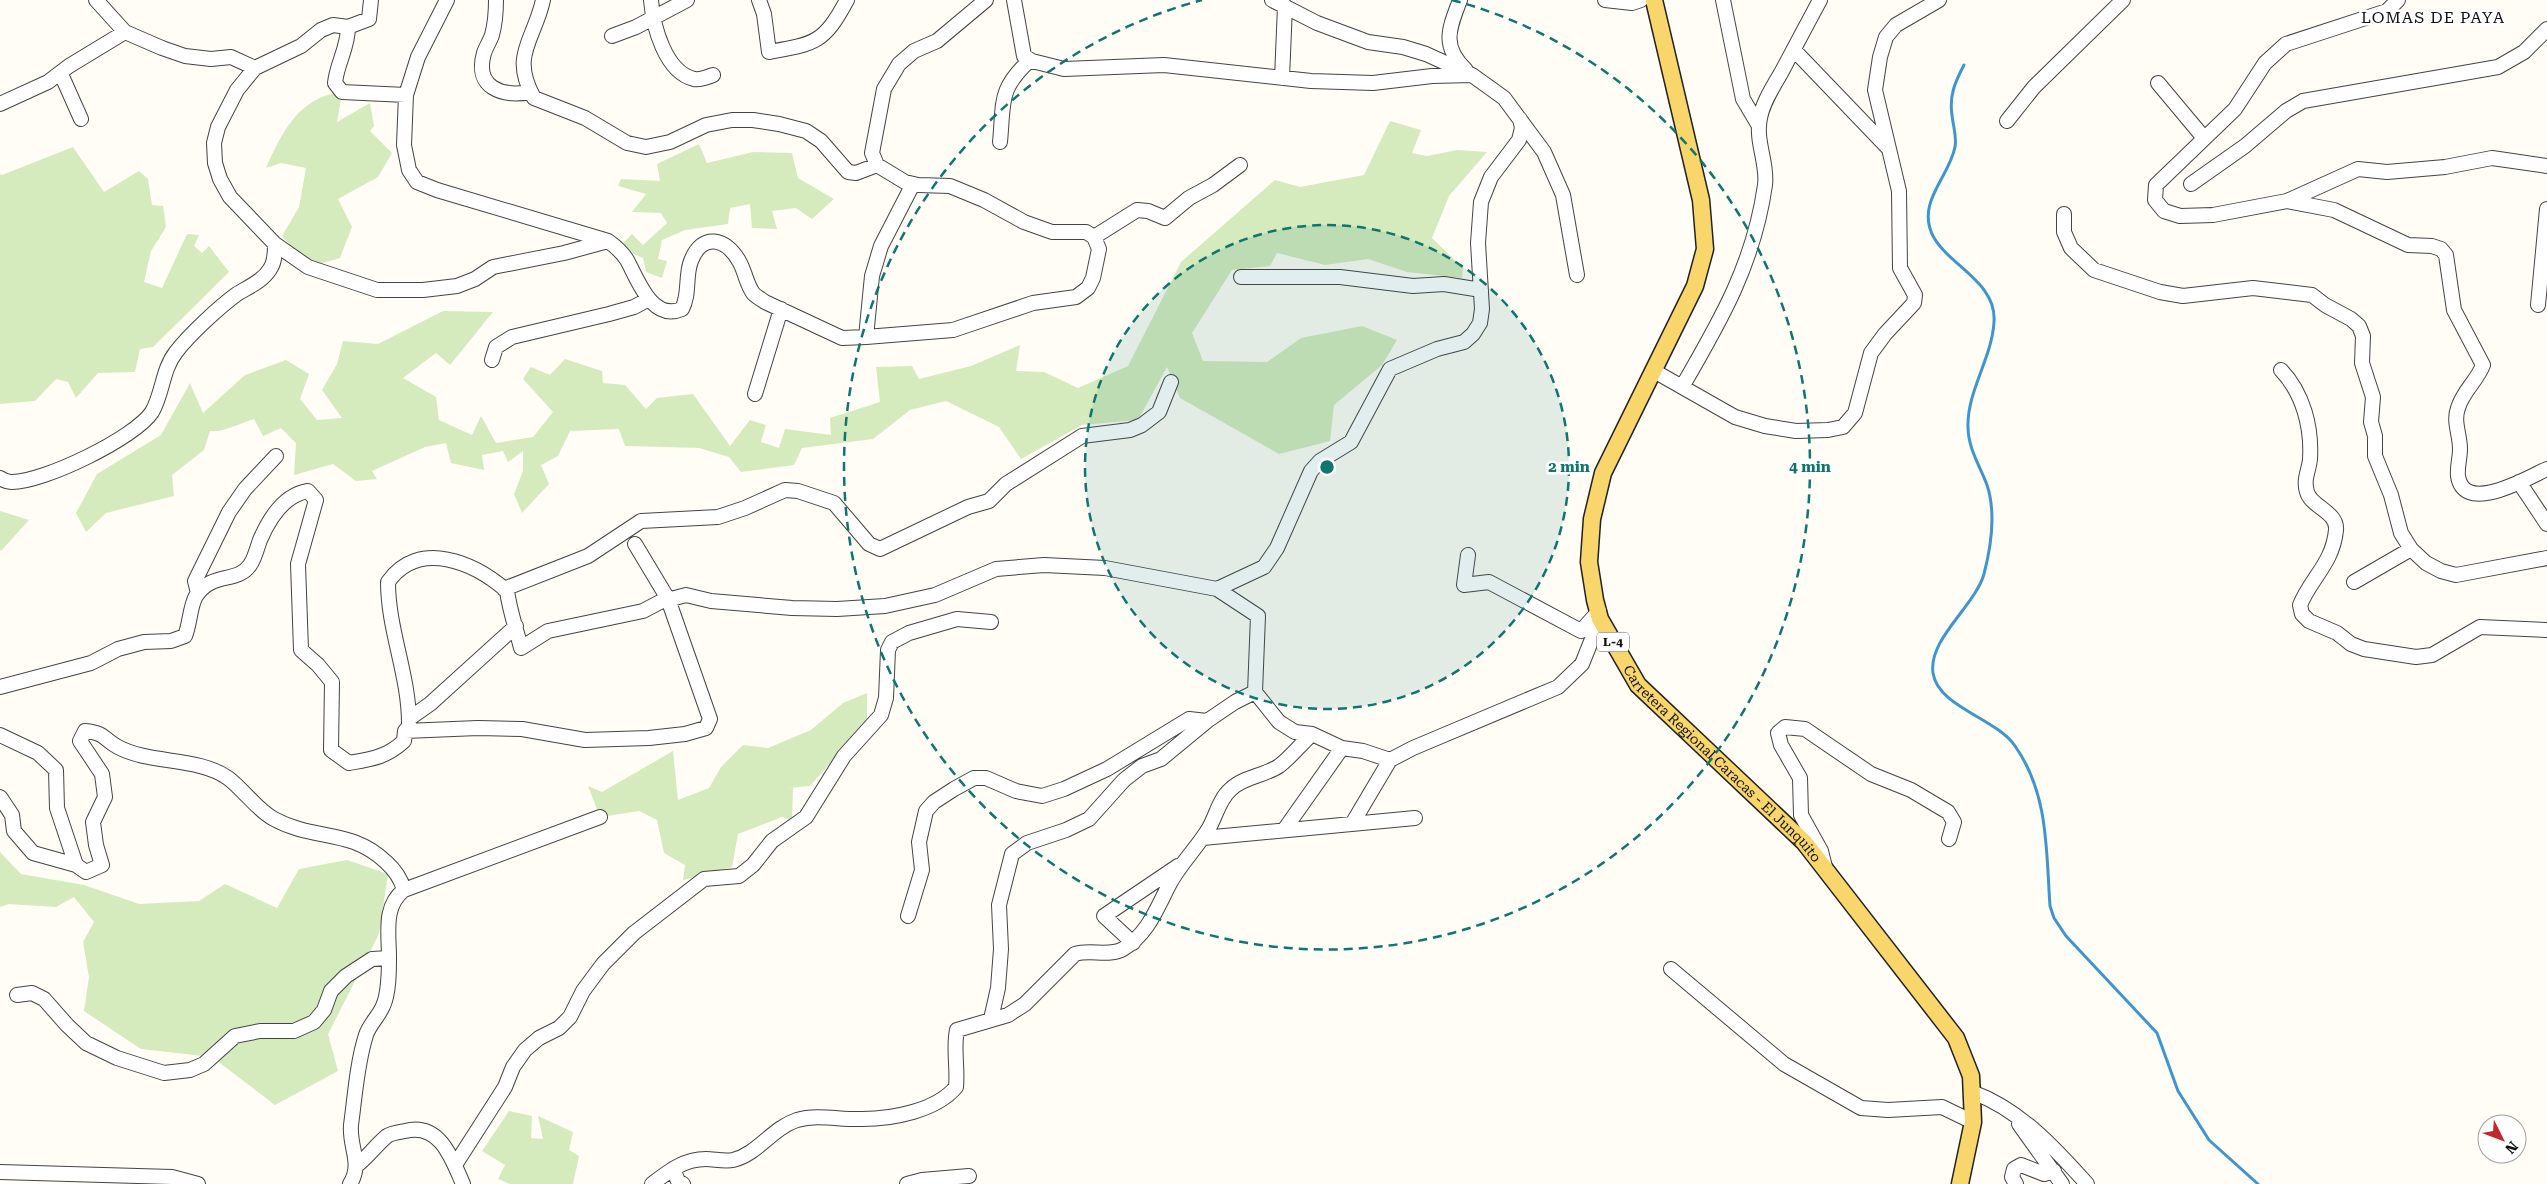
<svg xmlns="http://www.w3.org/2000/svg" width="2547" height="1184" font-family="'Roboto Serif',serif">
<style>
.green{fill:#d5ebbd}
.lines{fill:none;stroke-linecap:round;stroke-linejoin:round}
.stream{stroke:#3f96cf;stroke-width:3}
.minor-casing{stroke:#444;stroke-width:16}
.major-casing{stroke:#222;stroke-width:19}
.minor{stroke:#fff;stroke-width:14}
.major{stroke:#f9d66b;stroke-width:16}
.ring{fill:none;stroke:#0f766e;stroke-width:2.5;stroke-dasharray:9 6}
.labels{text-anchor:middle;stroke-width:5;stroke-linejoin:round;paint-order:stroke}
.shield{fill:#fff;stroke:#585858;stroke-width:1}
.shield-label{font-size:12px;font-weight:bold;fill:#111}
.street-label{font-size:14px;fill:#111;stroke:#fff}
.quarter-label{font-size:16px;letter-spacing:1px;fill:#111;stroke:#fff}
.centre{fill:#0f766e;stroke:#fff;stroke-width:2.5}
.ring-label{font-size:15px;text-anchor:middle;font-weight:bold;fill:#0f766e;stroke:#fff;stroke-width:5;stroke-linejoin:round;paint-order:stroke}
</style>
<rect width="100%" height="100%" fill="#fffdf5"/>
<path class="green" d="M342 92 337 122 370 103 374 126 370 131 392 153 378 177 338 199 352 227 340 258 308 267 282 236 299 207 306 168 281 163 266 168C282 132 299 97 342 92Z
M1390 121 1421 130 1412 153 1427 156 1457 150 1487 152 1449 196 1432 238 1463 268 1462 278 1407 272 1368 259 1325 265 1277 253 1270 266 1232 270 1192 333 1203 361 1267 362 1301 338 1362 326 1397 340 1382 365 1334 405 1330 441 1279 454 1180 398 1167 367 1138 420 1082 425 1021 459 999 427 946 401 910 410 873 439 802 448 794 465 741 472 729 457 699 448 625 446 619 429 570 431 558 456 541 465 549 484 522 513 514 494 523 471V451L508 462 503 451 482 455 484 470 451 463 446 443 425 447 372 471 377 479 356 481 333 464 294 475 296 443 281 428 263 436 254 419C240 423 223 433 210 431L204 450 172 475 174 496 106 513 86 532 76 513 97 474 161 435 190 383 203 413 245 375 286 360 309 374 300 399 317 420 342 418 322 390 337 364 343 341 378 344 443 311 493 312 450 365 436 353 403 378 436 397 439 420 472 435 481 416 496 443 533 437 553 412 523 379 531 367 550 375 565 359 602 371 603 383 625 385 646 409 657 398 693 394 730 446 750 420 766 425 761 442 779 448 785 429 831 435 830 418 880 402 876 367 912 366 919 379 971 366 1020 345 1016 371 1044 372 1078 388 1128 366 1181 262 1275 180 1300 187 1364 175Z
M699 144 707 163 753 152 792 153 798 178 834 199 812 219 796 208 772 211 777 229 752 228 750 204 730 208 728 224 685 230 662 240 658 259 667 261 662 278 646 272 643 258 631 253 623 243 632 234 643 245 667 223 661 213 632 212 646 194 618 186 621 179 660 181 657 164Z
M73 147 104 192 139 171 148 179 152 205 163 206 166 227 151 251 144 282 162 288 187 234 199 235 194 246 202 253 209 246 229 272 153 347 140 349 135 372 98 373 76 398 68 382 56 379 35 401 0 404V174L2 175Z
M0 511 29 520 1 551 0 550Z
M867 693V722L810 786 788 788H793L792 820 782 817 738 834 732 867 683 880 685 865 664 853 657 820 639 811 600 817 588 786 602 792 673 751 678 800 709 788 721 767 743 745 768 748 811 730 843 703Z
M0 852 21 874 84 885 139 904 199 901 225 884 277 908 299 869 347 860 388 874 379 934 328 1034 338 1071 275 1105 212 1057 141 1049 84 1011 89 977 83 942 94 922 74 897 56 907 9 904 0 907Z
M509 1111 532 1116 531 1138 543 1139 538 1116 573 1132 569 1150 579 1156 573 1184H510L498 1179 505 1165 482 1151Z"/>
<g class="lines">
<path class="stream" d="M1964 65C1955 82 1949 96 1952 115 1953 126 1957 136 1955 147 1949 178 1916 202 1933 236 1949 266 1997 282 1994 322 1992 358 1967 391 1968 427 1968 448 1980 466 1987 485 1996 512 1991 547 1984 574 1975 606 1928 639 1933 673 1938 707 1996 718 2015 746 2049 794 2046 851 2050 906L2054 918 2066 936 2157 1033 2178 1091 2209 1140 2258 1184"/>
<g class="minor-casing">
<path id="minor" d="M96 0 125 32 162 48 185 56 211 59 231 57 255 68
M371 0 369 19 348 27 333 25 321 30 301 46 255 68 237 90 218 127 214 143 215 163 220 179 230 197 275 244 308 267 377 290H423L457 286 475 279 493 267 564 253 608 241
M447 0 418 57 406 95 404 145 409 170 417 182 437 190 608 241C615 246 622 252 627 260 638 280 652 322 682 309 690 294 685 276 691 261 702 232 726 238 739 261 745 271 746 283 753 293 755 296 761 299 765 302L842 338 866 337 953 330 1033 303 1076 297 1088 288 1093 278 1099 249 1094 237 1086 232H1052L1024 222 984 200 950 186 918 185 905 182 877 165 872 153 884 89 899 64 914 51 937 41 986 0
M496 0C496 12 495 24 492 35 490 41 486 47 484 53 474 88 502 97 530 92
M543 0C534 41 510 55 534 98L585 118 627 143 646 147 670 142 706 125 732 120H753L779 124 806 131 821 141 848 172 856 173 877 165
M651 0C653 26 665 72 694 79 700 80 708 77 713 75
M759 0 764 14 769 52C815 44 824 43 847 0
M1014 0 1024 56 1032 61 1064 69 1164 65 1311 81 1373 83 1432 76 1472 75
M1272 0 1317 23 1368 42 1403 47 1426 54 1472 75 1504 98 1544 152 1563 195 1577 275
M1460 0C1449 29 1441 46 1466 70
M1605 0 1632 3 1641 0
M1723 0 1743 99 1759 126
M2398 0 2387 11 2286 44 2265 63 2235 109 2156 185 2155 200 2164 211 2180 216 2213 215 2287 201 2358 169 2387 172 2445 167 2492 158 2547 166
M348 27C348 48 337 63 335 83L342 92 406 95
M612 36 636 27 687 0
M1794 50 1889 149
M61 74 81 119
M1282 78 1285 6
M2158 83 2204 138
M0 104 48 82 69 66 125 32
M2007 121 2034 87 2123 0
M1000 142C1004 101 998 90 1030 60
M2191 184 2245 146 2286 111 2303 101 2498 67 2524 52 2547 29
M2287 201 2334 210 2408 245 2432 246 2441 249 2446 255 2454 310 2483 365C2477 381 2463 391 2458 408 2453 422 2460 434 2460 449 2460 458 2457 467 2458 476 2464 516 2529 477 2547 469
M2064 214V232L2071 248 2094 270 2160 292 2183 296 2253 288 2312 295 2325 305 2351 319 2359 326 2363 336 2362 363 2373 397 2371 422 2375 436V456L2391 495 2401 533 2411 549 2426 563 2441 571 2456 575 2547 558
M1094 237 1137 210 1148 211 1165 218 1189 198 1213 185 1240 165
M1241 277H1340L1413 286 1444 284 1481 290
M2538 305 2547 209
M866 337 872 276 881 246 913 184
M492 360 496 347 512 337 609 314 634 307 649 299
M2281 370C2303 393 2312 427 2310 459 2309 471 2303 479 2307 492 2311 507 2338 512 2336 530 2333 563 2311 578 2300 605L2302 614 2309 621 2337 633 2351 644 2364 649 2416 657 2432 655 2480 627 2547 630
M1654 371 1735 417 1765 426 1796 431 1828 430 1843 427 1855 413 1871 353 1885 334 1914 303 1915 295 1900 268 1899 191 1875 90 1880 57 1886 37 1896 25 1939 0
M1682 387C1721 320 1754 263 1765 185 1768 164 1755 141 1760 118 1763 102 1773 87 1781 73 1794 49 1807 24 1820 0
M755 394 781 309
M0 478C3 480 7 482 11 482 42 483 135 438 152 412 163 393 162 370 176 352 189 335 219 307 237 294 248 287 263 281 270 269 275 262 275 252 275 244
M2519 482 2547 524
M1468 555 1464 585 1489 582 1581 631 1599 611
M2354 582 2411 549
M504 589 588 556 641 521 718 517 745 508 785 490 798 491 834 503 869 544 880 549 968 507 989 501 1006 484 1082 436 1130 430 1142 425 1159 412 1171 382
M1217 589 1264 567 1277 548 1311 471 1320 461 1351 442 1390 369 1437 349 1464 342 1473 334 1480 323 1482 309 1478 243 1481 202 1491 177 1519 140 1522 128 1520 119
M198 593 195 581 229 512 245 489 276 456
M0 687 91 663 118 649 144 642 171 641 185 636C190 624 190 606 196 596 212 571 237 584 250 565 255 558 257 548 260 540 269 519 283 495 308 491L316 500 298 564 301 650 318 665 332 682 331 750 349 763C372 759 387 757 404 741L405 731 409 727C410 677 388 631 388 582 419 538 475 563 507 591 510 612 516 628 521 648L548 631 643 611 660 602 686 595 711 601 792 608 837 609 885 606 935 595 996 569 1044 565 1105 568 1217 589 1258 616 1255 692 1279 722 1295 732 1312 734 1342 748 1363 751 1390 760 1413 748 1558 687 1582 664 1600 619
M410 718 430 704 516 626
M405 731 478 728 522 729 585 740 649 738 685 734 706 728 710 719 668 599 635 544
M0 735 38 753 56 770 57 808 76 865
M0 797 12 815 14 831 33 853 76 865 86 872 102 865 96 845 93 822 105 797 102 774 80 741 85 731C106 733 103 739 118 747 149 764 199 757 228 778 244 790 257 810 274 819 314 841 350 828 386 862 395 870 401 879 404 890
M1352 824 1390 760
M1284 830 1342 748
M1203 838 1415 818
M1825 867 1821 851 1801 815 1800 778 1781 745 1778 733 1785 727 1805 729 1871 774 1911 790 1948 812 1954 822 1949 839
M908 916 922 870 919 842 926 811 934 802 954 789 974 778H986L1016 791 1042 796 1064 789 1107 769 1189 719 1207 721
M1133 943 1104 916 1178 866
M1671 969 1784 1064 1861 1108 1888 1110 1942 1107 1973 1122
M17 995 32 993 44 999 67 1025 86 1043 117 1058 164 1073 190 1070 204 1064 235 1036 260 1031H294L314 1022 324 1010 331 991 346 976 372 959 389 958
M991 1019 998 988 1001 949 999 905 1012 854 1027 843 1066 830 1089 819 1124 780 1142 766 1161 759 1207 721 1235 702 1255 692
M1972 1092C2019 1109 2054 1147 2087 1184
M2019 1124 2062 1184
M455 1165 505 1087 513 1067 525 1050 539 1038 559 1028 570 1017 583 991 603 964 634 933 704 879 739 876 753 865 772 841 806 817 844 756 881 715 886 698 888 650 892 642 909 633 957 619 991 622
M356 1166C368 1157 376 1145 387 1136 391 1133 400 1132 405 1131 440 1122 452 1159 463 1184
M673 1169 678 1181 683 1184
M0 1172 172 1177 198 1184
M350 1184C363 1163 349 1148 351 1125 355 1096 357 1063 366 1035 369 1025 379 1016 383 1006 389 993 389 971 389 957 389 934 383 906 404 890L600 817
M652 1184C669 1171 684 1159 706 1159 714 1159 725 1162 733 1160 758 1154 772 1128 797 1120 818 1114 840 1120 862 1119 892 1119 936 1111 956 1087 958 1068 953 1048 957 1030L1008 1015 1025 1004 1075 954C1090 949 1109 957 1123 949 1148 934 1157 908 1169 885 1180 864 1197 848 1209 828 1216 816 1219 799 1231 789 1243 777 1264 776 1279 766 1290 758 1301 744 1312 734
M907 1184 922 1180 969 1176
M2016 1184 2012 1177 2014 1169 2021 1165 2044 1174 2054 1171"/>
</g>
<g class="major-casing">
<g id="major">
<path id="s1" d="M1654 0 1701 200 1705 249 1695 286 1603 473 1592 519 1589 562 1595 600 1600 619 1638 685 1804 842 1956 1038 1971 1076 1973 1122 1960 1184"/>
</g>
</g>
<use href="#minor" class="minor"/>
<use href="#major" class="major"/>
</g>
<circle cx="1327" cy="467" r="242" fill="#0f766e" fill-opacity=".12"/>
<g class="ring">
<circle cx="1327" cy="467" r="242"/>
<path d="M1452 0A483 483 0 1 1 1202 0"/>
</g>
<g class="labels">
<rect class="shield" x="1597" y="632.5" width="32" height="19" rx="4"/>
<g class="shield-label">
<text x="1613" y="646">L-4</text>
</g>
<g class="street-label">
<text dy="5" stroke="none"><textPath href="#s1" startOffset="841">Carretera Regional Caracas - El Junquito</textPath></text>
</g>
<g class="quarter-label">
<text x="2433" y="23">LOMAS DE PAYA</text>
</g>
</g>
<circle cx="1327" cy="467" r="8" class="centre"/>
<g class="ring-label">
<text x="1569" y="472">2 min</text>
<text x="1810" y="472">4 min</text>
</g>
<g transform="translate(2502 1139) rotate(132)"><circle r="24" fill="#ffffff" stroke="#a0a0a0"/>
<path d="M0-4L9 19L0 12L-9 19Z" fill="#c4262e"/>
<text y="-8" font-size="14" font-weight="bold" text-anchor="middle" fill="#111111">N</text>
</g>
</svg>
